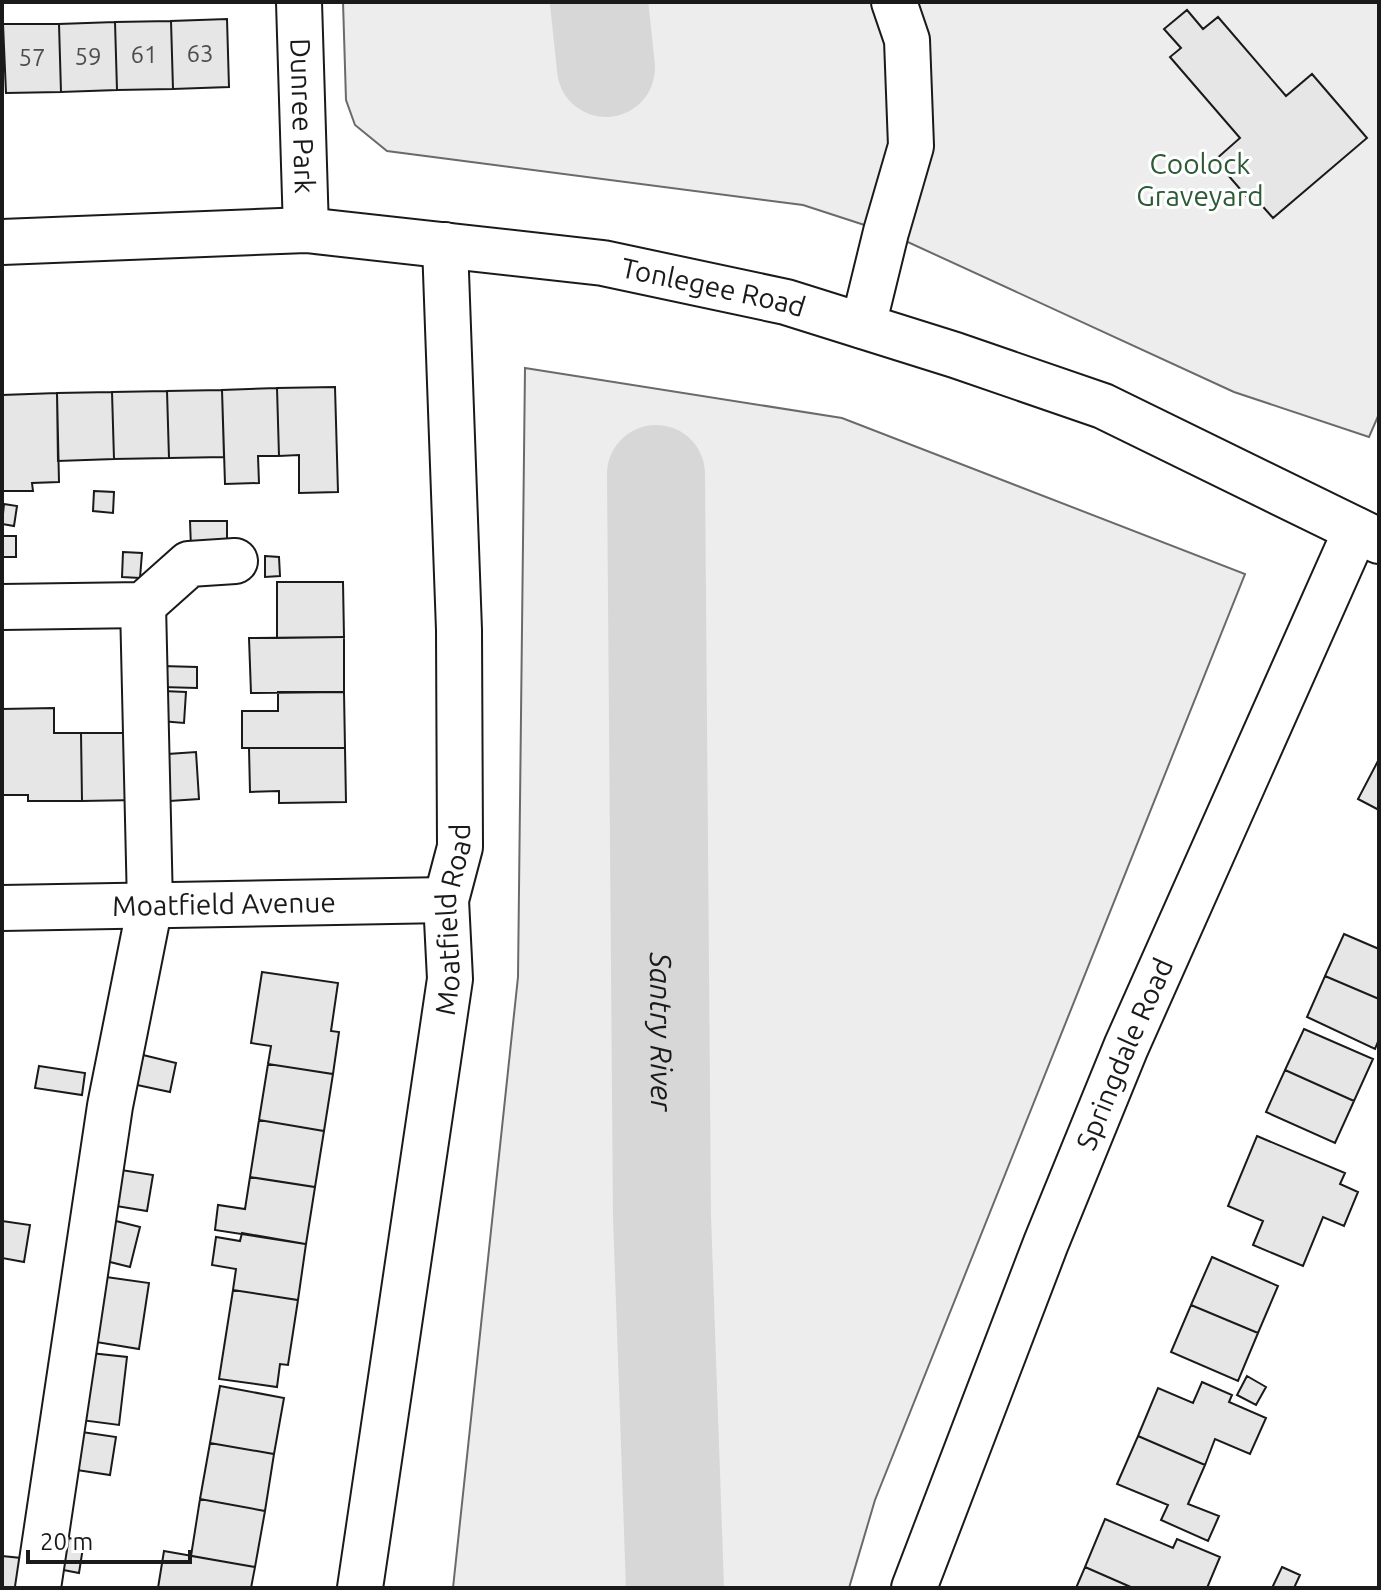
<svg xmlns="http://www.w3.org/2000/svg" width="1381" height="1590" font-family="Ubuntu,sans-serif">
<style>
.built{fill:#ededed;stroke:#6a6a6a;stroke-width:2}
.lines{fill:none;stroke-linecap:round;stroke-linejoin:round}
.river{stroke:#d7d7d7;stroke-width:98}
.building{fill:#e6e6e6;stroke:#1a1a1a;stroke-width:2}
.minor-casing{stroke:#1a1a1a;stroke-width:48}
.major-casing{stroke:#1a1a1a;stroke-width:48}
.minor{stroke:#fff;stroke-width:44}
.major{stroke:#fff;stroke-width:44}
.labels{text-anchor:middle;stroke-width:6;stroke-linejoin:round;paint-order:stroke}
.number-label{font-size:24px;fill:#4d4d4d}
.street-label{font-size:28px;fill:#1a1a1a;stroke:#fff}
.park-label{font-size:28px;fill:#2b5a34;stroke:#fff}
.water-label{font-size:30px;font-style:italic;fill:#1a1a1a;stroke:#fff}
</style>
<rect width="100%" height="100%" fill="#fff"/>
<path class="built" d="M343 2H1379V414L1369 437 1234 392 886 232 803 205 387 151 355 125 346 100Z
M525 368 842 418 1245 574 875 1500 849 1588H453L518 977Z"/>
<g class="lines">
<g class="river">
<path d="M599 2 606 68"/>
<path id="s1" d="M656 474 662 1216 675 1588"/>
</g>
</g>
<path class="building" d="M1187 10 1203 29 1218 17 1286 96 1312 74 1367 138 1273 218 1258 201 1253 204 1215 160 1240 138 1170 57 1181 48 1164 29Z
M227 19 229 87 173 89 171 21Z
M171 21 173 89 117 90 115 22Z
M115 22 117 90 61 92 59 24Z
M3 24H59L61 92 6 93Z
M335 387 338 492 299 493V455L279 456 277 388Z
M277 388 279 456H258L259 483 225 484 222 390Z
M222 390 224 457 169 458 167 391Z
M167 391 169 458 114 459 112 392Z
M112 392 114 459 58 461 57 393Z
M57 393 59 482 32 483 33 491H2V395Z
M94 491 114 492 113 513 93 511Z
M4 504 17 506 14 526 2 524Z
M190 521H227V548H191Z
M2 536H16V557H2Z
M123 552 142 553 140 578 122 577Z
M265 556 279 557 280 576 265 577Z
M277 582H343L344 637 277 638Z
M344 637V692L251 693 249 638Z
M162 666 197 667V688L161 687Z
M163 691 186 692 184 723 161 721Z
M278 692H344L345 748H242V711H278Z
M54 708V733H81L82 801H28V795H2V709Z
M81 733H135L137 800 82 801Z
M249 748H345L346 802 279 803V791L250 792Z
M196 752 199 799 170 801 168 754Z
M1379 759V810L1358 799Z
M1344 934 1379 949V999L1325 976Z
M262 972 338 983 331 1031 339 1032 333 1074 268 1064 271 1046 251 1043Z
M1325 976 1379 999V1039L1375 1049 1307 1017Z
M1304 1029 1373 1059 1354 1101 1285 1070Z
M143 1055 176 1063 170 1092 137 1085Z
M268 1064 333 1074 324 1131 259 1120Z
M39 1066 85 1073 82 1095 35 1088Z
M1285 1070 1354 1101 1335 1143 1266 1112Z
M259 1120 324 1131 315 1187 250 1177Z
M1257 1136 1345 1173 1340 1184 1358 1192 1344 1226 1323 1217 1303 1266 1253 1245 1263 1221 1228 1206Z
M115 1169 153 1175 147 1211 110 1205Z
M250 1177 315 1187 306 1244 215 1230 218 1205 245 1209Z
M108 1219 140 1227 130 1267 98 1259Z
M2 1221 30 1225 24 1262 2 1258Z
M242 1233 306 1244 298 1300 233 1290 236 1269 212 1265 216 1237 240 1241Z
M1212 1257 1278 1286 1258 1333 1191 1305Z
M99 1276 149 1283 139 1349 90 1341Z
M233 1290 298 1300 288 1365 280 1364 277 1387 219 1379Z
M1191 1305 1258 1333 1238 1381 1171 1352Z
M81 1352 127 1357 119 1425 73 1419Z
M1247 1376 1266 1387 1256 1405 1237 1395Z
M1202 1382 1232 1395 1229 1402 1266 1418 1250 1454 1215 1439 1205 1465 1138 1436 1158 1388 1193 1403Z
M220 1386 284 1398 274 1454 210 1443Z
M75 1431 116 1437 110 1475 70 1469Z
M1138 1436 1205 1465 1188 1504 1219 1516 1208 1541 1161 1520 1168 1505 1117 1484Z
M210 1443 274 1454 265 1511 200 1499Z
M200 1499 265 1511 255 1567 191 1556Z
M1105 1519 1173 1548 1177 1539 1220 1557 1207 1588H1133L1085 1567Z
M59 1536 84 1541 79 1573 53 1568Z
M164 1551 255 1567 251 1588H158Z
M2 1556 21 1558 17 1588H2Z
M1085 1567 1133 1588H1076Z
M1282 1567 1300 1575 1294 1588H1272Z"/>
<g class="lines">
<g class="minor-casing">
<g id="minor">
<path id="s2" d="M299 2 306 230"/>
<path d="M863 326 886 232 911 146 907 40 894 2"/>
<path d="M2 607 143 605 189 564 235 561"/>
<path id="s3" d="M2 908 446 900"/>
<path d="M38 1588 110 1106 150 905 143 605"/>
<path id="s4" d="M360 1588 450 979 446 900 460 847 459 630 445 245"/>
<path id="s5" d="M914 1588 1046 1243 1126 1047 1356 530"/>
</g>
</g>
<g class="major-casing">
<g id="major">
<path id="s6" d="M2 242 306 230 603 263 786 302 955 355 1103 406 1379 541"/>
</g>
</g>
<use href="#minor" class="minor"/>
<use href="#major" class="major"/>
</g>
<g class="labels">
<g class="number-label">
<text x="200" y="62">63</text>
<text x="144" y="63">61</text>
<text x="88" y="65">59</text>
<text x="32" y="66">57</text>
</g>
<g class="street-label">
<text dy="10" stroke="none"><textPath href="#s2" startOffset="114">Dunree Park</textPath></text>
<text dy="10" stroke="none"><textPath href="#s6" startOffset="716">Tonlegee Road</textPath></text>
<text dy="10" stroke="none"><textPath href="#s3" startOffset="222">Moatfield Avenue</textPath></text>
<text dy="10" stroke="none"><textPath href="#s4" startOffset="676">Moatfield Road</textPath></text>
<text dy="10" stroke="none"><textPath href="#s5" startOffset="574">Springdale Road</textPath></text>
</g>
<g class="park-label">
<text x="1200" y="174">Coolock<tspan x="1200" dy="32">Graveyard</tspan></text>
</g>
<g class="water-label">
<text dy="10" stroke="none"><textPath href="#s1" startOffset="558">Santry River</textPath></text>
</g>
</g>
<rect width="1381" height="1590" fill="none" stroke="#1a1a1a" stroke-width="8"/>
<path d="M28 1550v12h162v-12" fill="none" stroke="#1a1a1a" stroke-width="4"/>
<text x="40" y="1550" font-size="24" fill="#1a1a1a" stroke="#ffffff" stroke-width="6" paint-order="stroke">20 m</text>
</svg>
